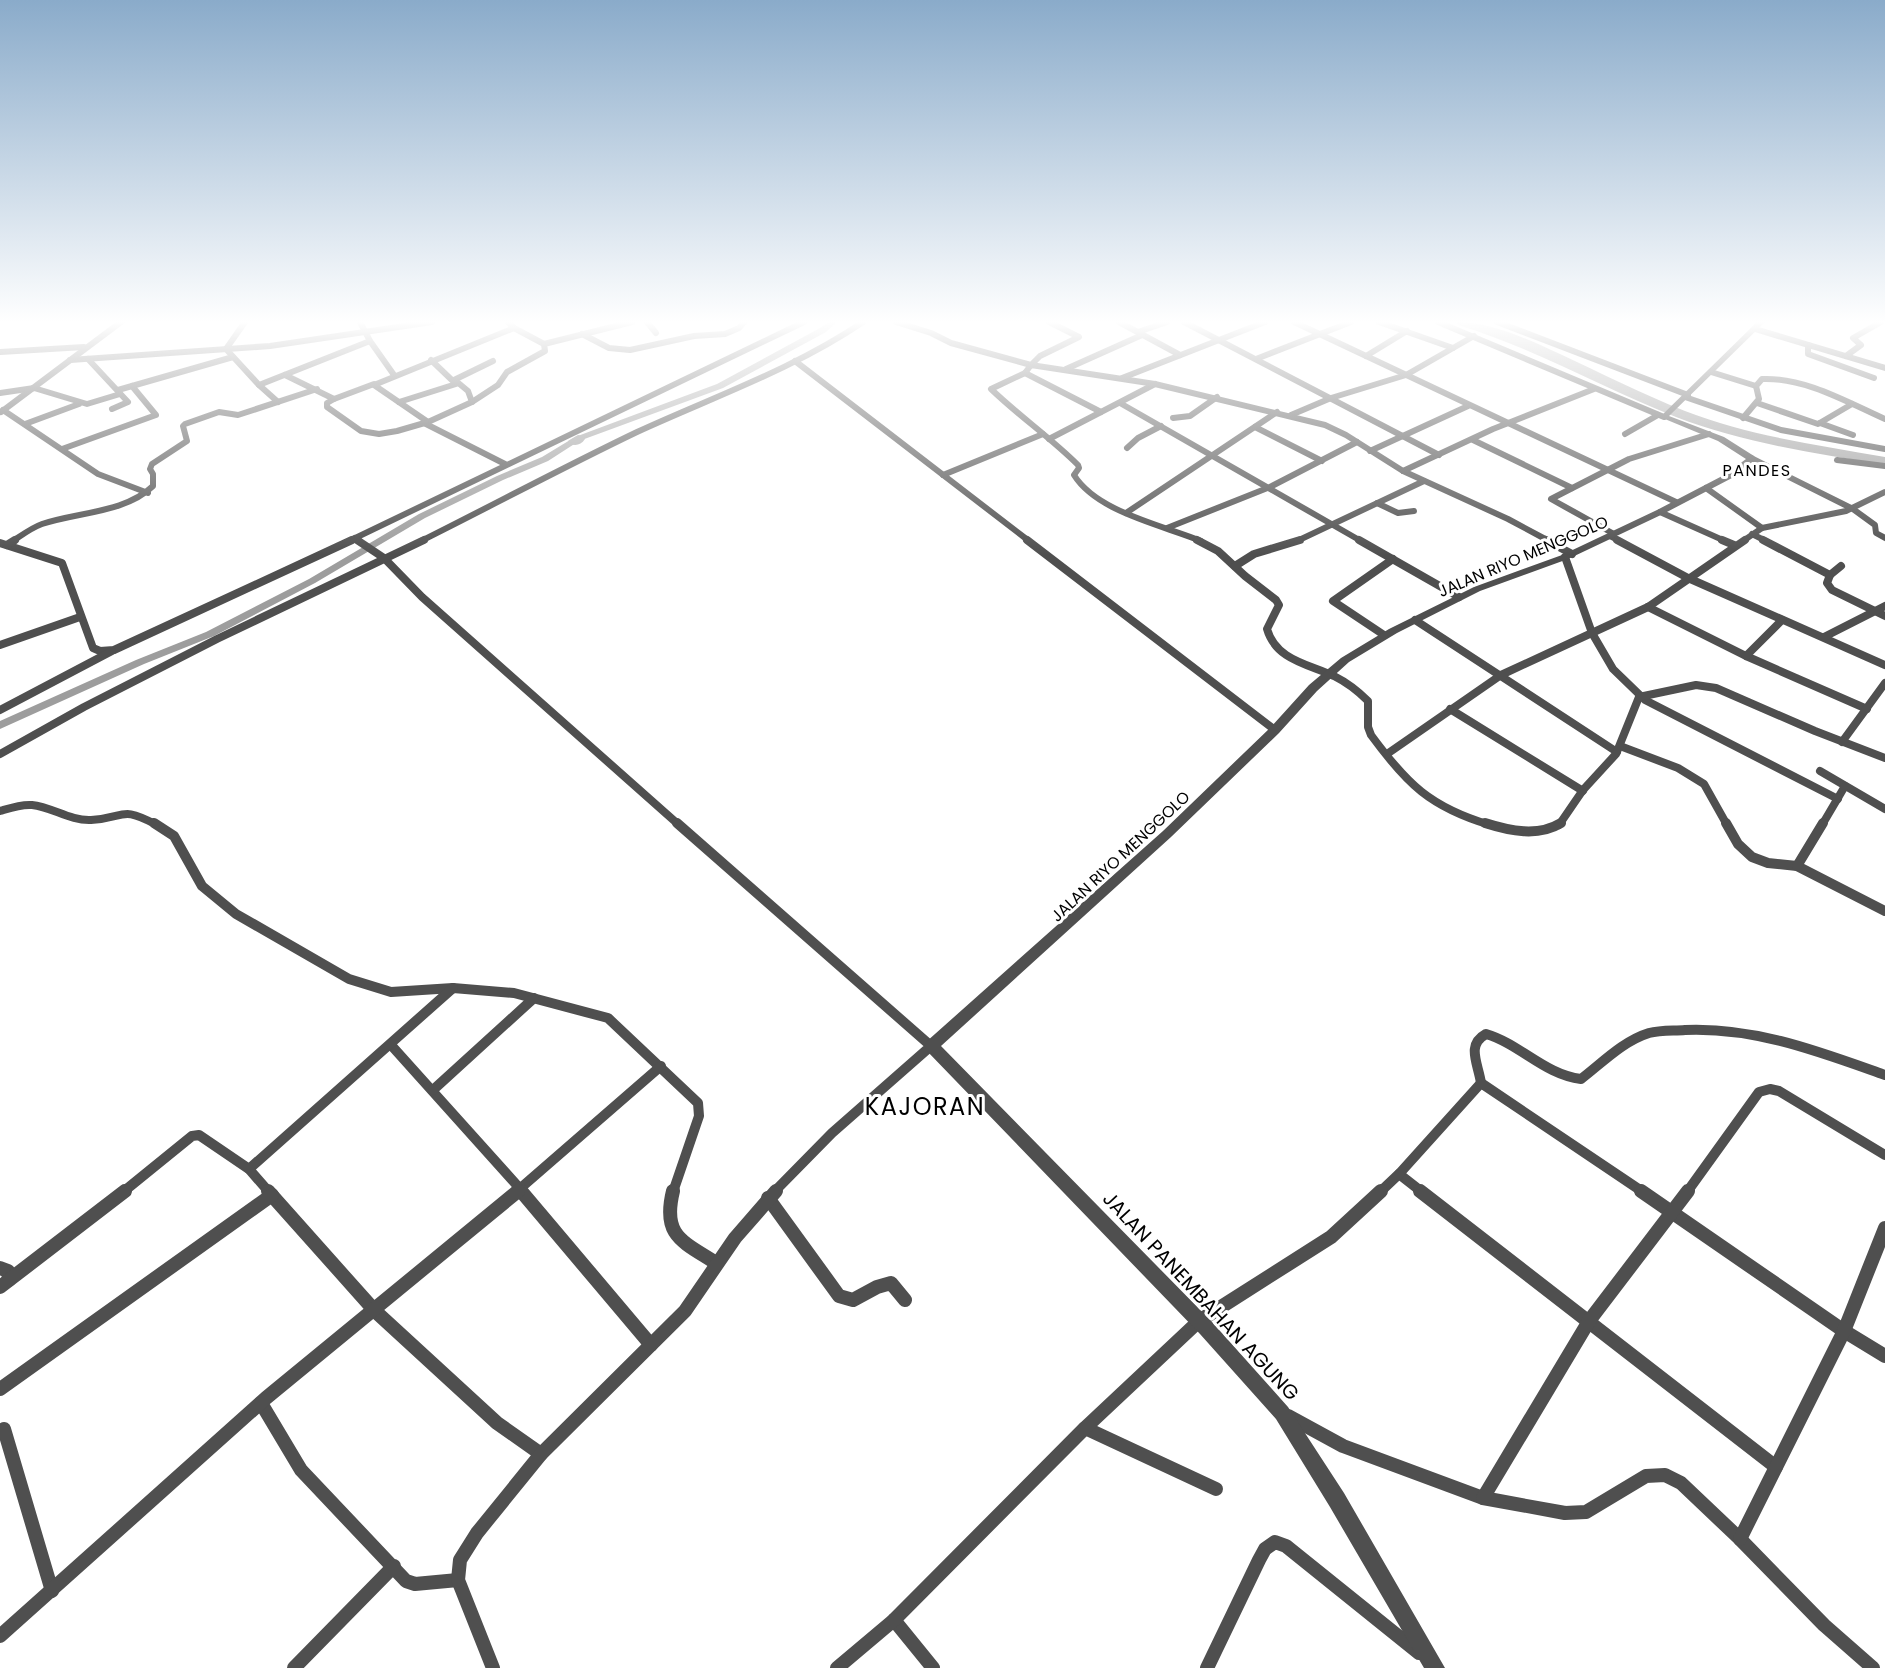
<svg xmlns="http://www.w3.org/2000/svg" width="1885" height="1668" viewBox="0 0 1885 1668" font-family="Poppins,sans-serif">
<rect width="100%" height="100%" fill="#fff"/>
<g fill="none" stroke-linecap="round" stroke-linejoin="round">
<path fill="#9d9d9d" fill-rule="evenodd" d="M 829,322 L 837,322 L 826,332 L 723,388 L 579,441 L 548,461 L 503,480 L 425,518 L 315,583 L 214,636 L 144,664 L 0,729 L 0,721 L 136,660 L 206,632 L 309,579 L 419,514 L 497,476 L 542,457 L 575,437 L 717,384 L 820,328 Z"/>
<g fill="#9d9d9d" fill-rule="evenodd">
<path d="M 1456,322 C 1492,322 1527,339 1560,354 C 1601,373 1642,394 1685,411 C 1749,436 1818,445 1885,457 L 1885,465 C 1815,453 1743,443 1676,417 C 1602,388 1534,348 1458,325 Z"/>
<path d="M 578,435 L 583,436 L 585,439 C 581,445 576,446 570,444 L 568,441 Z"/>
</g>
<g stroke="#4f4f4f" stroke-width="6">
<path d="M 245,322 L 226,349 L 259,385 L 370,341"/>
<path d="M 360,322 L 370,341 L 394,375"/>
<path d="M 508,322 L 514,328 L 544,344"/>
<path d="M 647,322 L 656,333"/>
<path d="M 896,322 L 931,333 L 951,343 L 1031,365 L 1040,356 L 1079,337 L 1049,322"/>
<path d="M 1119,322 L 1180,355"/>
<path d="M 1184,322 L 1439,455"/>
<path d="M 1294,322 L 1676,502"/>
<path d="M 1379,322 L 1453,348"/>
<path d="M 1438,322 L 1664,417"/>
<path d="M 1497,322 L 1688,395"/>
<path d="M 1755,329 L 1885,368"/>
<path d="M 1138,332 L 1167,322"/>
<path d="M 582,334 L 609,348 L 630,350 L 694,336 L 725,334 L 739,328 L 744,322"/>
<path d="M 1808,345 L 1808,354 L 1874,378"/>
<path d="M 0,352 L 84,347"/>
<path d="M 1366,356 L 1407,331"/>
<path d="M 1846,356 L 1861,345 L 1853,338 L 1881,322"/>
<path d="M 88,359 L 128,402 L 112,409"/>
<path d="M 1256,359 L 1351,322"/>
<path d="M 70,360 L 270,346 L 432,322"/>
<path d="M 795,361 L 1029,541"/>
<path d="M 1066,369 L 1142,335"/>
<path d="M 1711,372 L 1756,386"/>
<path d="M 1025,373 L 1101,412"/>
<path d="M 285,375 L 334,399 L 327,403 L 327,407 L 361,431 L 379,434 L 397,431 L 428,422 L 472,402 L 498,385 L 507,372 L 545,351 L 544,344 L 632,322"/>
<path d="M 1122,378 L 1265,322"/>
<path d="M 454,380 L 493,361"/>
<path d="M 456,381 L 468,391 L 472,402"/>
<path d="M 259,385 L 278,402"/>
<path d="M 118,390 L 233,357"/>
<path d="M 0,393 L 34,388 L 87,404 L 120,394"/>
<path d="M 1685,397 L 1781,430 L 1885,449"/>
<path d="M 334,399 L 374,384"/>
<path d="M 399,402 L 456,384 L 431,360"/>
<path d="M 1120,403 L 1361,541"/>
<path d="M 1757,403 L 1818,424 L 1852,404"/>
<path d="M 3,410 L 98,474 L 148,493"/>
<path d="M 1,412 L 121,322"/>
<path d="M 1291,415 L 1331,398 L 1406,375 L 1474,336"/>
<path d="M 1173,418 L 1190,416 L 1217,397"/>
<path d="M 1743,418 L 1759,399 L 1756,386 L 1762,379 C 1804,377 1847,402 1885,419"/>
<path d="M 428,422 L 374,385 L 514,328"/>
<path d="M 424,423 L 505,464"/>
<path d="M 1820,423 L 1853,435"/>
<path d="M 25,424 L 79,404"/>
<path d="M 1255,427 L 1322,461"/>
<path d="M 1625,434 L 1658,415"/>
<path d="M 1049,439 L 1155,384"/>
<path d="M 1473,440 L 1572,488"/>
<path d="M 1127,448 L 1138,438 L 1161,426"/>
<path d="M 62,449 L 156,415 L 132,386"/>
<path d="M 1370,451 L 1468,406"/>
<path d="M 1751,458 L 1853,509 L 1875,525 L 1876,533 L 1885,538"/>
<path d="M 1837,460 L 1885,466"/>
<path d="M 1403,471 L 1493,429 L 1594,389"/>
<path d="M 943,475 L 1043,434"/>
<path d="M 1706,488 L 1762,528"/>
<path d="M 1377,503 L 1398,513 L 1414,511"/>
<path d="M 1660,512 L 1725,541"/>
<path d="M 1126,513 L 1277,412"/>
<path d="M 1167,528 L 1270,487 L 1357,442"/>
<path d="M 1614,534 L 1551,499 L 1629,459 L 1709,434"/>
<path d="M 1752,534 L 1766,541"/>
<path d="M 1610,536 L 1620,541"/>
<path d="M 355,538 L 360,541"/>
<path d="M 13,541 C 22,535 31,528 42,524 C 77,512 125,513 153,486 L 153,474 L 150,469 L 152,464 L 187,441 L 183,426 L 185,424 L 219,412 L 238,415 L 317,389"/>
<path d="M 349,541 L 804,322"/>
<path d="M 421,541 C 493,505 564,467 637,432 C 713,397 794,369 863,322"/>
<path d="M 1201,541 C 1162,525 1097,512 1074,475 L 1079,468 L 1078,465 C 1051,438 1019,416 991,389 L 1025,373 L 1031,365 L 1155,384 L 1325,425 L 1346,435 L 1403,471 L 1508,519 L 1549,541"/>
<path d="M 1297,541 L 1424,481"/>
<path d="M 1743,541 L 1762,528 L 1846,511 L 1885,492"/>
</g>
<g stroke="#4f4f4f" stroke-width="8">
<path d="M 357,540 L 384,558 L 422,597 L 679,825"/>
<path d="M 1027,540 L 1275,730"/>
<path d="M 1197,540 L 1218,551 L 1245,576 L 1276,600 L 1279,605 L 1267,629 C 1276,660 1308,664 1334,676 C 1346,682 1358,691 1368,701 L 1368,727 L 1371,735 C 1407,784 1430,807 1490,825"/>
<path d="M 1359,540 L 1459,597"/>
<path d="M 1546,540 L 1572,554"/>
<path d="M 1617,540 L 1688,578 L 1885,665"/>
<path d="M 1722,540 L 1734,545"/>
<path d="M 1763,540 L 1830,575 L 1827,583 L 1832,590 L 1885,616"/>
<path d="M 0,543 L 62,563 L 93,648 L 100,651 L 114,650 L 352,540"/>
<path d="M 7,545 L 15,540"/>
<path d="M 1565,557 L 1592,633 L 1613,669 L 1645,700 L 1838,799"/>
<path d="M 1235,566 L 1254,554 L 1300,540"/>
<path d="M 1830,575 L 1841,566"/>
<path d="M 1648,607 L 1746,656 L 1867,709"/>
<path d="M 1415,620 L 1617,752"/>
<path d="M 1384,635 L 1333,601 L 1393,559"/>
<path d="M 1824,637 L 1885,606"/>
<path d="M 0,645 L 80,617"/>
<path d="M 1746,656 L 1782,620"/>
<path d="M 1450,709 L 1583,791"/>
<path d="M 0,710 L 112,651"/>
<path d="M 1842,742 L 1885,683"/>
<path d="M 1620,746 L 1678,768 L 1704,784 L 1727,825"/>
<path d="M 0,754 L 84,707 L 217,639 L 424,540"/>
<path d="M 1387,754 L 1501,675 L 1648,607 L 1745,540"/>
<path d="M 1820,771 L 1885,809"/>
<path d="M 0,811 C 10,808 21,804 32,805 C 52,807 70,821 91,820 C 127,818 119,805 157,825"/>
<path d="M 1559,825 L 1583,790 L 1616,754 L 1639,697 L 1696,685 L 1716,688 L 1815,731 L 1885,758"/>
<path d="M 1822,825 L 1845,786"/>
</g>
<g stroke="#4f4f4f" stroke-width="10">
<path d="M 154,823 L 174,836 L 202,886 L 236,914 L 349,979 L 391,992 L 453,988 L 514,993 L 608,1018 L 698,1103 L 699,1116 L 673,1192"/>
<path d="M 677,823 L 931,1046 L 832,1133 L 774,1192"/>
<path d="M 1485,823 C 1510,831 1538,837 1561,823"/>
<path d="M 1726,823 L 1738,844 L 1752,857 L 1768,863 L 1797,866 L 1885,911"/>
<path d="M 1797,866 L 1823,823"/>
<path d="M 391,1045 L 523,1192"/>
<path d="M 1481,1083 C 1478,1063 1466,1045 1486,1034 C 1520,1044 1545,1075 1581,1079 C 1602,1063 1623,1041 1649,1033 C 1661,1030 1674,1031 1685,1030 C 1756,1027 1820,1052 1885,1075"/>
<path d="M 433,1090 L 534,998"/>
<path d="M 249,1169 L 453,988"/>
<path d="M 1399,1174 L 1422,1192"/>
<path d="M 123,1192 L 192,1136 L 199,1135 L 249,1169 L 269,1192"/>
<path d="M 516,1192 L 661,1066"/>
<path d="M 1380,1192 L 1399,1174 L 1481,1083 L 1643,1192"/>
<path d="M 1687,1192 L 1759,1092 L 1770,1089 L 1779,1091 L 1885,1155"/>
</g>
<g stroke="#4f4f4f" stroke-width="14">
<path d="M 268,1191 L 375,1311 L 497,1423 L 541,1454"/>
<path d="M 521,1191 L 651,1345"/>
<path d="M 673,1191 C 662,1236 682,1241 716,1263"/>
<path d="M 1420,1191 L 1776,1467"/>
<path d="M 1641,1191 L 1844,1331 L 1885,1356"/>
<path d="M 768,1198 L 839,1296 L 853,1300 L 877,1287 L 891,1283 L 905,1300"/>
<path d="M 0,1268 L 8,1271 L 9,1280"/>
<path d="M 0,1287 L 125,1191"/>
<path d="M 0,1389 L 272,1195"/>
<path d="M 261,1403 L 301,1470 L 406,1581 L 415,1584 L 458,1580"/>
<path d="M 1288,1416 L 1343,1446 L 1483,1498 L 1565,1513 L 1586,1512 L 1646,1476 L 1665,1475 L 1681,1483 L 1740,1539 L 1824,1625 L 1873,1668"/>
<path d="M 1085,1428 L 1216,1489"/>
<path d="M 4,1429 L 52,1591"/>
<path d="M 1483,1498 L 1589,1321 L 1688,1191"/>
<path d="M 1740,1539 L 1844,1331 L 1885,1228"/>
<path d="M 894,1620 L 933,1668"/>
<path d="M 0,1636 L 266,1398 L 518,1191"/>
<path d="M 294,1668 L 394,1566"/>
<path d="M 493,1668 L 458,1580 L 460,1560 L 477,1533 L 541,1454 L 685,1311 L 735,1238 L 776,1191"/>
<path d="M 837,1668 L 894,1620 L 1085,1428 L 1199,1321 L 1331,1237 L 1381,1191"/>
<path d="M 1207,1668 L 1259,1560 L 1265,1549 L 1275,1542 L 1286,1546 L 1419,1653"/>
</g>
<path fill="#4f4f4f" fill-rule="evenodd" d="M 1757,322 L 1765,322 L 1669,416 L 1724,437 L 1754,456 L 1755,458 L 1749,466 L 1732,478 L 1663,514 L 1568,559 L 1480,591 L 1397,633 L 1349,662 L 1317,691 L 1279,733 L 1171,837 L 941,1046 L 1212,1322 L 1288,1407 L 1344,1493 L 1445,1668 L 1424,1668 L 1330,1507 L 1276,1419 L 1200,1334 L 926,1050 L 924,1046 L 926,1042 L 1163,831 L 1271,727 L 1309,685 L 1341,658 L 1389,629 L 1474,587 L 1562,555 L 1657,510 L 1726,474 L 1746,459 L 1718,441 L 1660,417 Z"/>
</g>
<linearGradient id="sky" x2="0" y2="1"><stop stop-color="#8aabca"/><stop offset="0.58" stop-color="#fff"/><stop offset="1" stop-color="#fff" stop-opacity="0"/></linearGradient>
<rect width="1885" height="555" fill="url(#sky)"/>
<g text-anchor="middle" stroke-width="6" stroke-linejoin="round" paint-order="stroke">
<g font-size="16" letter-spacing="1.5" fill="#000" stroke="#fff">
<text x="1757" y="476">PANDES</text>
</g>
<g font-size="16" fill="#000" stroke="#fff">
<text transform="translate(1523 556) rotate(-23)" y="6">JALAN RIYO MENGGOLO</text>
<text transform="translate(1120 856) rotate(-43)" y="6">JALAN RIYO MENGGOLO</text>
</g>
<g font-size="20" fill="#000" stroke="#fff">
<text transform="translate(1201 1296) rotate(47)" y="7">JALAN PANEMBAHAN AGUNG</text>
</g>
<g font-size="24" letter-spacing="1.5" fill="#000" stroke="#fff">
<text x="925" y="1115">KAJORAN</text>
</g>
</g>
</svg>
